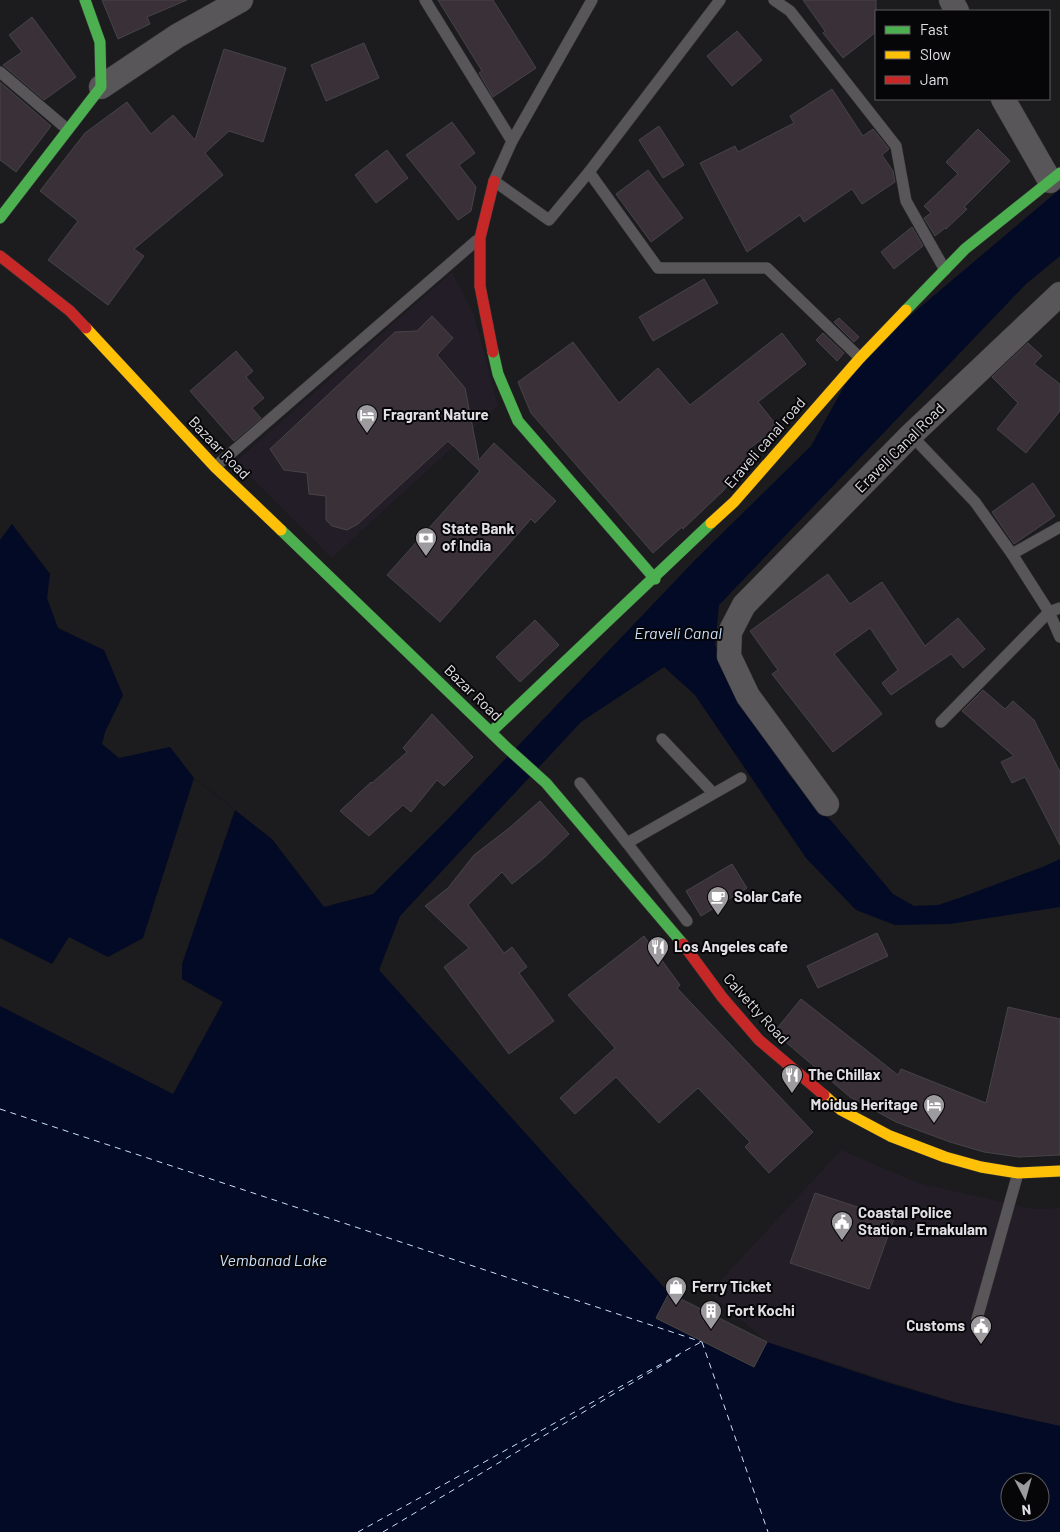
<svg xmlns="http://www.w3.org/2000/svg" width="1060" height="1532" viewBox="0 0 1060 1532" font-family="Barlow,sans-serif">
<rect width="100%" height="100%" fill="#1c1b1d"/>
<g fill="#221d26">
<path d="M 452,272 L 474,314 L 498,406 L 332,558 L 235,462 Z"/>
<path d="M 841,1150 L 919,1183 L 1033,1209 L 1060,1208 L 1060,1426 L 957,1403 L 767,1342 L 709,1293 Z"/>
</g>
<path fill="#030a25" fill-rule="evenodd" d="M 1060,189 L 1060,256 L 1026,284 L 719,605 L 715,645 L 751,718 L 790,776 L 833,823 L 893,894 L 914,906 L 938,905 L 962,897 L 1045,866 L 1060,859 L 1060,907 L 950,924 L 895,925 L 856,910 L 806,858 L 695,695 L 664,667 L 581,722 L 400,916 L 379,970 L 669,1293 L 656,1319 L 754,1367 L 767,1342 L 886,1382 L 957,1403 L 1060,1426 L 1060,1532 L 0,1532 L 0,540 L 12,524 L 50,574 L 47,598 L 58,628 L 104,650 L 123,695 L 105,732 L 102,744 L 119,758 L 170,747 L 194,778 L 272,839 L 324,907 L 373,894 L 449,818 L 696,559 L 811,446 L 860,358 ZM 1010,1482 L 1040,1482 L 1040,1512 L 1010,1512 Z"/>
<path fill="#1c1b1d" d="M 194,778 L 235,810 L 182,964 L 182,979 L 223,1002 L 173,1094 L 0,1006 L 0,938 L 52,964 L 69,937 L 108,957 L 143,938 Z"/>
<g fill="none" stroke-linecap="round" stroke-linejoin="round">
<g stroke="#cbe0fd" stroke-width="1" stroke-dasharray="6 5" stroke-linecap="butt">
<path d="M 0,1109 L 702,1342"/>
<path d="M 702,1342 L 768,1532"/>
<path d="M 358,1532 L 701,1342"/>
<path d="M 383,1532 L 679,1355"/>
</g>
</g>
<g fill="#3a3138" stroke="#464446">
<path d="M 102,0 L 187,0 L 147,17 L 150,24 L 118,39 Z"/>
<path d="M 438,0 L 493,0 L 536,68 L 493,97 L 479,73 L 482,71 Z"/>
<path d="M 803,0 L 876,0 L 876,32 L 843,58 L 823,33 L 825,31 Z"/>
<path d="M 32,17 L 76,77 L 44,100 L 3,65 L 22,52 L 9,35 Z"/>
<path d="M 737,31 L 762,60 L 732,86 L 707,56 Z"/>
<path d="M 364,43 L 379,78 L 326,101 L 311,65 Z"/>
<path d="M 224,49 L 286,68 L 263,142 L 229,131 L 205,153 L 223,175 L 134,249 L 144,256 L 108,305 L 48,260 L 78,221 L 40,191 L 85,133 L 127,102 L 151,134 L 173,115 L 195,140 Z"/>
<path d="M 0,82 L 51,126 L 16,172 L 0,160 Z"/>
<path d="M 832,89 L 863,136 L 873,129 L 889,149 L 882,155 L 893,171 L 895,182 L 862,204 L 852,189 L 804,222 L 800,215 L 747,252 L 700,163 L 735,146 L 738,152 L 794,123 L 790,116 Z"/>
<path d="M 452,122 L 475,153 L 459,165 L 476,187 L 471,211 L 458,220 L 406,155 Z"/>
<path d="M 659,126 L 684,165 L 663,178 L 639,140 Z"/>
<path d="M 978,129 L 1010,161 L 964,207 L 967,209 L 946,229 L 945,228 L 935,236 L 924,218 L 931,213 L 924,206 L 958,174 L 946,162 Z"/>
<path d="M 387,150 L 408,178 L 376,203 L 355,175 Z"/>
<path d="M 648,170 L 683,218 L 651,242 L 616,194 Z"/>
<path d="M 912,227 L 923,246 L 894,269 L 881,252 Z"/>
<path d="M 704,279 L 718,303 L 653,341 L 639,317 Z"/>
<path d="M 432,316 L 453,338 L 437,355 L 465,388 L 479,460 L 494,443 L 556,501 L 535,523 L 531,519 L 440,622 L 387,575 L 480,471 L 448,441 L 358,524 L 347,530 L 332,526 L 326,520 L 326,496 L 309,494 L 307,473 L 284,470 L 270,449 L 395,332 L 417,331 Z"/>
<path d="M 839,318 L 859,337 L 854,342 L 834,322 Z"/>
<path d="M 782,333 L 806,364 L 758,402 L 778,427 L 750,448 L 755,454 L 723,491 L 683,529 L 682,527 L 653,553 L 531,413 L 518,382 L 573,342 L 619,403 L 658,368 L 690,405 Z"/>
<path d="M 823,333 L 844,353 L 837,361 L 816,340 Z"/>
<path d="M 1028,343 L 1042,356 L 1034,364 L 1060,384 L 1060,411 L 1026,453 L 997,429 L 1018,403 L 992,377 Z"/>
<path d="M 236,351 L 253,371 L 246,377 L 264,398 L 252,408 L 261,418 L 234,441 L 190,391 Z"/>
<path d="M 1033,483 L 1055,516 L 1014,544 L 992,512 Z"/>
<path d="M 828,574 L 850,604 L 882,582 L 925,646 L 958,618 L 985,649 L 963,668 L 951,654 L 891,695 L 882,683 L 898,670 L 870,628 L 834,654 L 882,714 L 833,752 L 772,674 L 778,670 L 750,631 Z"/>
<path d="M 535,620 L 559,645 L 520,682 L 496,657 Z"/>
<path d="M 983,690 L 1005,709 L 1013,701 L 1034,720 L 1060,772 L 1060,845 L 1025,777 L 1012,783 L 1001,762 L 1014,756 L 962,711 Z"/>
<path d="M 432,714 L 473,757 L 444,786 L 437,780 L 411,812 L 403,805 L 369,836 L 340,811 L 371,782 L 372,783 L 407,752 L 403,748 Z"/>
<path d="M 540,801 L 569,834 L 544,858 L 512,884 L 502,872 L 468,905 L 504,953 L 512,947 L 527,967 L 519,973 L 554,1021 L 509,1054 L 444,967 L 469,948 L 425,906 L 448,888 L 474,855 L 508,829 Z"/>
<path d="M 732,864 L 747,888 L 701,916 L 686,891 Z"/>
<path d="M 877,933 L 888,956 L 818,988 L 807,966 Z"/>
<path d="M 644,936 L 680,985 L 677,988 L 813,1132 L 769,1173 L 745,1147 L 750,1142 L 698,1088 L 659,1123 L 616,1077 L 575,1114 L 560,1098 L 615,1048 L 568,995 Z"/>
<path d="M 801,999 L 898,1075 L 901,1069 L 986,1103 L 1008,1007 L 1060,1019 L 1060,1155 L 1019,1157 L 984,1152 L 950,1142 L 896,1122 L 850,1097 L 774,1032 Z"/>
<path d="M 815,1193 L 894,1219 L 869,1289 L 790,1263 Z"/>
<path d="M 669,1293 L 767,1342 L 754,1367 L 656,1318 Z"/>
</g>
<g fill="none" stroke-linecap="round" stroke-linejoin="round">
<g stroke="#363537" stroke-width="12">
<g id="lane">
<path d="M 425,0 L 512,141 L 494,181 L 549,220 L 589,172 L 720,0"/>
<path d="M 774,0 L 790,11 L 896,146 L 906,201 L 945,270"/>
<path d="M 0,72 L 67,129"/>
<path d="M 512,141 L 592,0"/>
<path d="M 589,172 L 658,268 L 767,268 L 860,358"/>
<path d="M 911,435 L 975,502 L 1012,554 L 1049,612 L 1060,637"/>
<path d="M 215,467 L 476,241"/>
<path d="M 1012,554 L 1060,527"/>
<path d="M 941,722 L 1049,612 L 1060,608"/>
<path d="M 662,739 L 713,793"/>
<path d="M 580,783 L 627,843"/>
<path d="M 687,921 L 627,843 L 741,778"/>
<path d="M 977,1319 L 1018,1173"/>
</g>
</g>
<g stroke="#363537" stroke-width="25">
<g id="street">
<path d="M 951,0 L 957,11"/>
<path d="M 101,87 L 177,36 L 241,0"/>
<path d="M 1003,99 L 1050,181"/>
<path d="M 827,804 L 748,696 L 729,656 L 730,632 L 744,605 L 911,435 L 1060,294"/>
</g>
</g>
<g stroke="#363537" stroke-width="12">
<g id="fast">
<path d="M 0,218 L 101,87 L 100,42 L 85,0"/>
<path d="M 906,310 L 965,249 L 1060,173"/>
<path d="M 493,352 L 498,374 L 518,421 L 655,579"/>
<path d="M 281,530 L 506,747 L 546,783 L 683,944"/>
<path d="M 491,732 L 711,523"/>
</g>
</g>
<g stroke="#363537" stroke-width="12">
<g id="slow">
<path d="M 86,328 L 215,467 L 281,530"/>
<path d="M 711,523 L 734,502 L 860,358 L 906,310"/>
<path d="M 824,1095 L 841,1110 L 890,1136 L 945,1157 L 981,1167 L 1018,1173 L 1060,1171"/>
</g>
</g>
<g stroke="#363537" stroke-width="12">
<g id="jam">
<path d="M 0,256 L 70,311 L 86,328"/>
<path d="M 493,352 L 480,286 L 480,238 L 494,181"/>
<path d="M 683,944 L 722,997 L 759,1040 L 824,1095"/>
</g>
</g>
<use href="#lane" stroke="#585658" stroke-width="11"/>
<use href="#street" stroke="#585658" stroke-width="24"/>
<use href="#fast" stroke="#4caf50" stroke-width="11"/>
<use href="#slow" stroke="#ffc107" stroke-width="11"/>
<use href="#jam" stroke="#c62828" stroke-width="11"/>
</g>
<defs>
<g id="hotel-pin" transform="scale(1.125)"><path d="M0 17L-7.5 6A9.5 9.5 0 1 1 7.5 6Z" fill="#9d9b9e" stroke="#060507"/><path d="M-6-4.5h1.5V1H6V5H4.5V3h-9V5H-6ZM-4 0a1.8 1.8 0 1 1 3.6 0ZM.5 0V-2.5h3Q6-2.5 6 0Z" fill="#fff"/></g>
<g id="bank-pin" transform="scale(1.125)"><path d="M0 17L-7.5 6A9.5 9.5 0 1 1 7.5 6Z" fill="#9d9b9e" stroke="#060507"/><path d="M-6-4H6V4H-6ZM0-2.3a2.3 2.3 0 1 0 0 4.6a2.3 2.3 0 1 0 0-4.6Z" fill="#fff"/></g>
<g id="cafe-pin" transform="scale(1.125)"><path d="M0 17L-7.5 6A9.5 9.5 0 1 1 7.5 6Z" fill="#9d9b9e" stroke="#060507"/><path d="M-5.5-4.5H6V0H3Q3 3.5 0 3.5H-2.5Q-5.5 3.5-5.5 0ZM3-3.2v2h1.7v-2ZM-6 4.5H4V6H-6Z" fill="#fff"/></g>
<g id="restaurant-pin" transform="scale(1.125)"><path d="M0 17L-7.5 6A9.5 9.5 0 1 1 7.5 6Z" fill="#9d9b9e" stroke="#060507"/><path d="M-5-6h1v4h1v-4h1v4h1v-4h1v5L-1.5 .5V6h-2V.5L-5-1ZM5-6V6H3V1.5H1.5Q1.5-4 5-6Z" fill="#fff"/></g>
<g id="civic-pin" transform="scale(1.125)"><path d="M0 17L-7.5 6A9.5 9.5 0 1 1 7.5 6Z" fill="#9d9b9e" stroke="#060507"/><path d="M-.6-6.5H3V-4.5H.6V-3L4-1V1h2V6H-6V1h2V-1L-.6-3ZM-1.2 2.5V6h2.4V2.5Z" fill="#fff"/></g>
<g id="shop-pin" transform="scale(1.125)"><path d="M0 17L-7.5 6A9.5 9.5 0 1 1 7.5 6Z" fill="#9d9b9e" stroke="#060507"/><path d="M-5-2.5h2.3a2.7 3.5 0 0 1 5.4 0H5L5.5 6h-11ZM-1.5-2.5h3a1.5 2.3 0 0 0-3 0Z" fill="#fff"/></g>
<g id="building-pin" transform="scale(1.125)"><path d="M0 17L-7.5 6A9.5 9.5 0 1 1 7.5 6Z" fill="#9d9b9e" stroke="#060507"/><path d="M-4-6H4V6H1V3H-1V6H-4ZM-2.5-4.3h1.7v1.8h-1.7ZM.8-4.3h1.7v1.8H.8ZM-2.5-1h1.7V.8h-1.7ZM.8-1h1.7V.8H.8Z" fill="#fff"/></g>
</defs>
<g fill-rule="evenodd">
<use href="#hotel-pin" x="367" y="415"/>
<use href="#bank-pin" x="426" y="538"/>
<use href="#cafe-pin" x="718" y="897"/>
<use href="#restaurant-pin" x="658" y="947"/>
<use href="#restaurant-pin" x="792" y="1075"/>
<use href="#hotel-pin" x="934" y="1105"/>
<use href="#civic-pin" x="842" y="1222"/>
<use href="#shop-pin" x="676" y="1287"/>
<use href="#building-pin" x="711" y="1311"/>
<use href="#civic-pin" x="981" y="1326"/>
</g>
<g text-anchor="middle" stroke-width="4" stroke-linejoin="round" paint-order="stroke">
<g font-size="15" font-weight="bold" fill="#e2e0e4" stroke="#060507" text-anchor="start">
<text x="383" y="420">Fragrant Nature</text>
<text x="442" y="534">State Bank<tspan x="442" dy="17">of India</tspan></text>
<text x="734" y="902">Solar Cafe</text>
<text x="674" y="952">Los Angeles cafe</text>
<text x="808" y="1080">The Chillax</text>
<text x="918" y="1110" text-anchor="end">Moidus Heritage</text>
<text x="858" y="1218">Coastal Police<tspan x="858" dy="17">Station , Ernakulam</tspan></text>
<text x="692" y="1292">Ferry Ticket</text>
<text x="727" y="1316">Fort Kochi</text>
<text x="965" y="1331" text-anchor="end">Customs</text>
</g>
<g font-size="15" fill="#e2e0e4" stroke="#060507">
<text transform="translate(765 443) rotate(-49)" y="5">Eraveli canal road</text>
<text transform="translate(219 448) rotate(46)" y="5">Bazaar Road</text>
<text transform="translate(900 448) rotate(-45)" y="5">Eraveli Canal Road</text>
<text transform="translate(473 693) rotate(44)" y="5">Bazar Road</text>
<text transform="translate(756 1009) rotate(48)" y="5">Calvetty Road</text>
</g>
<g font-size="16" font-style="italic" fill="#cbe0fd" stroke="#060507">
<text x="678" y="639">Eraveli Canal</text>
<text x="273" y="1266">Vembanad Lake</text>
</g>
</g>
<rect x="875" y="10" width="175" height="90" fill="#060507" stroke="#5e5d5f"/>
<rect x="885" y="26" width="25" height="8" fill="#4caf50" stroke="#5e5d5f"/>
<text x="920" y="35" font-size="15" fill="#e2e0e4">Fast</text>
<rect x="885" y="51" width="25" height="8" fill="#ffc107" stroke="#5e5d5f"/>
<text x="920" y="60" font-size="15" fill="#e2e0e4">Slow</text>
<rect x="885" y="76" width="25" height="8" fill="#c62828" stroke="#5e5d5f"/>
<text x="920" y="85" font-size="15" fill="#e2e0e4">Jam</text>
<g transform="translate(1025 1497) rotate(174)"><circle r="24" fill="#060507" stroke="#5e5d5f"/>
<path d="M0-4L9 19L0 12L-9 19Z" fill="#9d9b9e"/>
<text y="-8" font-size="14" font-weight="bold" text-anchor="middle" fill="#e2e0e4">N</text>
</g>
</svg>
